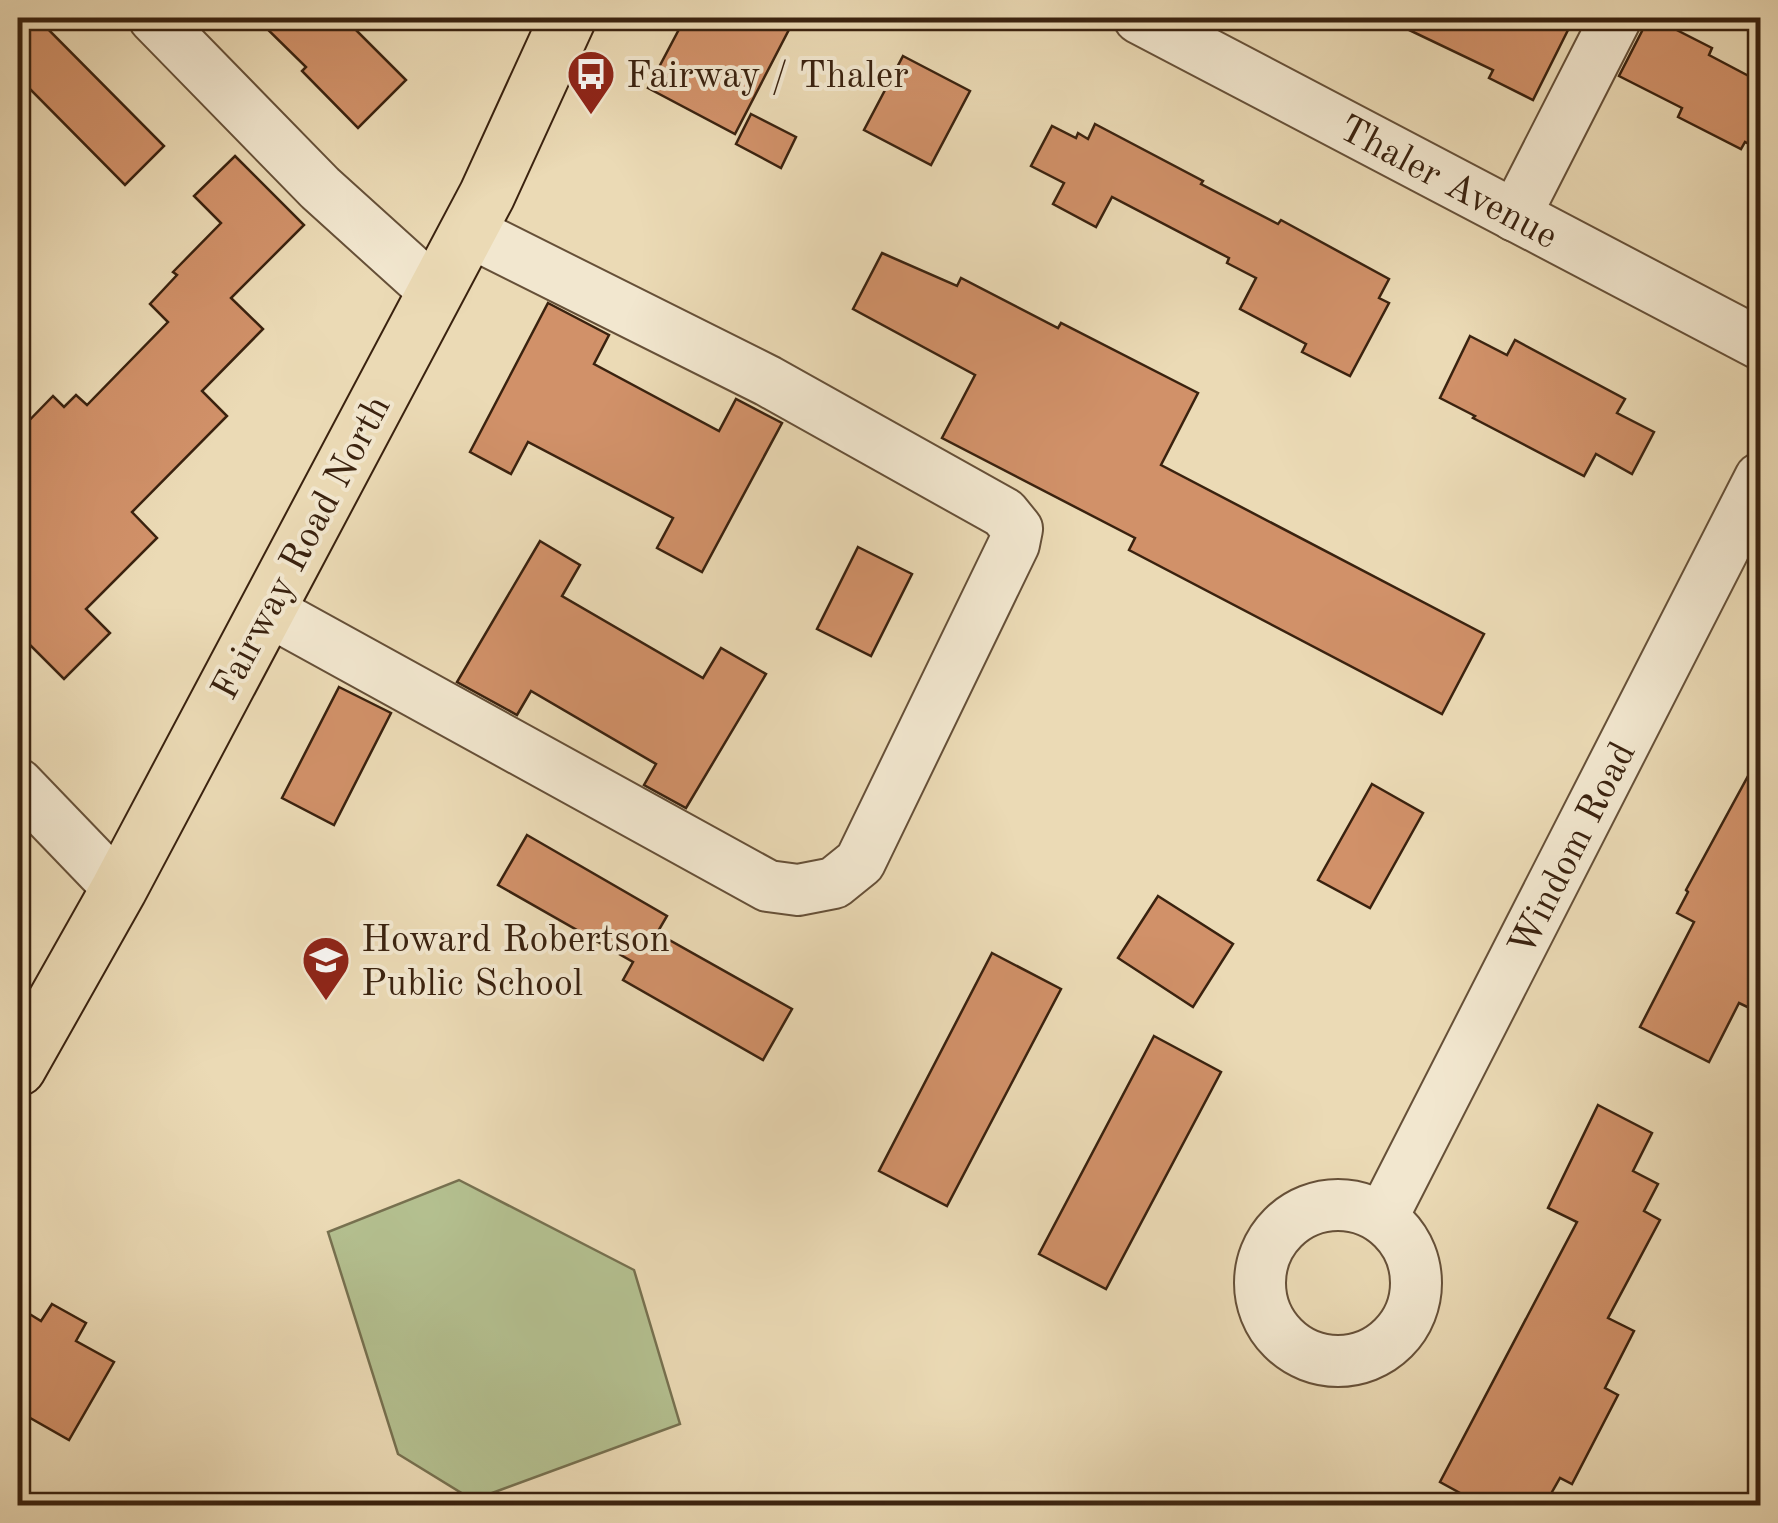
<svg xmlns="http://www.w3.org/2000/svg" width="1778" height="1523" viewBox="0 0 1778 1523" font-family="'Old Standard TT',serif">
<rect width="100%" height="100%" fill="#ebdab5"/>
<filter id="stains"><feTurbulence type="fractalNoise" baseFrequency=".002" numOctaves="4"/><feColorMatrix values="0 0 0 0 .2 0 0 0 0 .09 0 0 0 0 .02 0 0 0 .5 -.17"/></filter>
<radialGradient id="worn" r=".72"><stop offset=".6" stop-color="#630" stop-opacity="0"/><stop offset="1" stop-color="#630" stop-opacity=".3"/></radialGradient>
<path fill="#b4c090" stroke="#777150" stroke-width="2.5" d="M 459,1180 L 634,1270 L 680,1424 L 473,1500 L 398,1454 L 328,1232 Z"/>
<g fill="#d19169" stroke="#3a220f" stroke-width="2.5">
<path d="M 18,18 L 37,18 L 164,146 L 125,185 L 18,77 Z"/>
<path d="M 256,18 L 344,18 L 406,80 L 358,128 L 302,71 L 306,67 Z"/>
<path d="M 685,18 L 795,18 L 735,134 L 648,88 Z"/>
<path d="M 1384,18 L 1574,18 L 1533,100 L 1489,78 L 1493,70 Z"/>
<path d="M 1645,18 L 1653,18 L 1712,48 L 1709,55 L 1760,82 L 1760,150 L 1745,142 L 1741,149 L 1678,117 L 1682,108 L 1619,76 L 1642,31 Z"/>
<path d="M 903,56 L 970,91 L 931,165 L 864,130 Z"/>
<path d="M 751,114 L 796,137 L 781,168 L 736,144 Z"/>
<path d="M 1095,124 L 1203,181 L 1201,184 L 1278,224 L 1281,220 L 1389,279 L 1379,298 L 1389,303 L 1350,376 L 1302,352 L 1306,344 L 1240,309 L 1256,278 L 1227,263 L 1229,258 L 1112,197 L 1096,227 L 1053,204 L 1064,183 L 1031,166 L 1052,126 L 1076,138 L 1078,133 L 1088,139 Z"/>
<path d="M 235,156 L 304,225 L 231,298 L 263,329 L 202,391 L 227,416 L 132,512 L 157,538 L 86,609 L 110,633 L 64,679 L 18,633 L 18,432 L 53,396 L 64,407 L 76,395 L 87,405 L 168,322 L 150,304 L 177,275 L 173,272 L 221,223 L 194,196 Z"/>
<path d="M 882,253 L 957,286 L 961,278 L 1058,328 L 1061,323 L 1198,393 L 1161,465 L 1484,634 L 1442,714 L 1129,550 L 1135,538 L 942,438 L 975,375 L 853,309 Z"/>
<path d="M 548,303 L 609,335 L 594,364 L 719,431 L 736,399 L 782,423 L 702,572 L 657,548 L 673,518 L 528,442 L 511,474 L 470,452 Z"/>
<path d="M 1470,336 L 1507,355 L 1515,340 L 1625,399 L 1617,413 L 1654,432 L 1632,474 L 1596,454 L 1584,476 L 1473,418 L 1475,416 L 1440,398 Z"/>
<path d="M 540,541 L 580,565 L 562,596 L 703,678 L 721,648 L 766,674 L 686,808 L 644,785 L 656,764 L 531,691 L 517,715 L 457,682 Z"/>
<path d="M 858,547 L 912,574 L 871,656 L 817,629 Z"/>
<path d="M 339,687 L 391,713 L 334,825 L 282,798 Z"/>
<path d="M 1760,754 L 1760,1013 L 1739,1003 L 1709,1062 L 1640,1027 L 1694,922 L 1677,913 L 1688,892 L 1686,890 Z"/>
<path d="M 1372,784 L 1423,813 L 1370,908 L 1318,880 Z"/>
<path d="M 527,835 L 667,916 L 657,933 L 792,1009 L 763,1060 L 623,980 L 633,962 L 498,885 Z"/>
<path d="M 1158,896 L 1233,944 L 1193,1007 L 1118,958 Z"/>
<path d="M 992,953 L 1061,989 L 947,1206 L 879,1171 Z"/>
<path d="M 1154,1036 L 1221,1072 L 1106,1289 L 1039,1254 Z"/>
<path d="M 1598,1105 L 1652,1133 L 1633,1171 L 1658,1184 L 1644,1211 L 1660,1220 L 1608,1318 L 1634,1331 L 1605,1388 L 1618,1395 L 1572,1484 L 1560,1478 L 1544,1506 L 1484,1506 L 1440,1482 L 1577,1222 L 1548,1208 Z"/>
<path d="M 52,1304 L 86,1323 L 76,1341 L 114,1362 L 69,1440 L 18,1411 L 18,1307 L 41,1321 Z"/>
</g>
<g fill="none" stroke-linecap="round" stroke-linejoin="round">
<g stroke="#665038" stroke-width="54">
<g id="minor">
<path d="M 154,18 L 320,188 L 435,292"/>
<path d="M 1139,18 L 1760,344"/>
<path d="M 1515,216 L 1616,18"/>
<path d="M 267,610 L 768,886 L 798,890 L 834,883 L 860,862 L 1014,544 L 1017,529 L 1004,513 L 768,381 L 468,231"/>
<path d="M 18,784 L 119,889"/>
<circle cx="1338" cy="1283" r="78"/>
<path d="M 1382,1218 L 1760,478"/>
</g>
</g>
<g stroke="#3a220f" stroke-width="59">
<path id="major" d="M 18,1068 L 119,889 L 487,195 L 568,18"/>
</g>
<use href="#minor" stroke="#f2e7cf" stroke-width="50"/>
<use href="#major" stroke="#ebdab5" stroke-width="55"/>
</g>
<defs>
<g id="bus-pin" transform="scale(2.5)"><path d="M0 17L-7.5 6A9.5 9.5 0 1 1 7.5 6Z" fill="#8f2418" stroke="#f2e7cf"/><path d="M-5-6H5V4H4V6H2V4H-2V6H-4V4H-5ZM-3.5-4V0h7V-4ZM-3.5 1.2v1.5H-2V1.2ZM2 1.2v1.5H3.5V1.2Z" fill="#fff"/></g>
<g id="school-pin" transform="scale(2.5)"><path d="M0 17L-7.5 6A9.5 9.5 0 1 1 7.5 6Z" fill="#8f2418" stroke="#f2e7cf"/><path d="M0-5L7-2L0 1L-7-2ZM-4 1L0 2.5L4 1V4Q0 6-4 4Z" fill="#fff"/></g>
</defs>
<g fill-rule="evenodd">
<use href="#bus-pin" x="591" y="74"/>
<use href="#school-pin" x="326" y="960"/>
</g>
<g text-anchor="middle" stroke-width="8" stroke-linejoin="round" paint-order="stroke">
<g font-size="38" fill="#3a220f" stroke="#f2e7cf" text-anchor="start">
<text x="626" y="87">Fairway / Thaler</text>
<text x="361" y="951">Howard Robertson<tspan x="361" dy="44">Public School</tspan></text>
</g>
<g font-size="38" fill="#3a220f" stroke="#f2e7cf">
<text transform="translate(1449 181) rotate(28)" y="13">Thaler Avenue</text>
<text transform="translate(300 547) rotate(-62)" y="13">Fairway Road North</text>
<text transform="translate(1571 848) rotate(-63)" y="13">Windom Road</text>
</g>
</g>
<rect width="1778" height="1523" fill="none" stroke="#ebdab5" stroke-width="60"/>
<rect x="20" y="20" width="1738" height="1483" fill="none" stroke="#3a220f" stroke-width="5"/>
<rect x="30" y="30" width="1718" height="1463" fill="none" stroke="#3a220f" stroke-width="2.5"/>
<rect width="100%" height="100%" filter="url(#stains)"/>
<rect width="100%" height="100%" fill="url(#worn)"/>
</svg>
